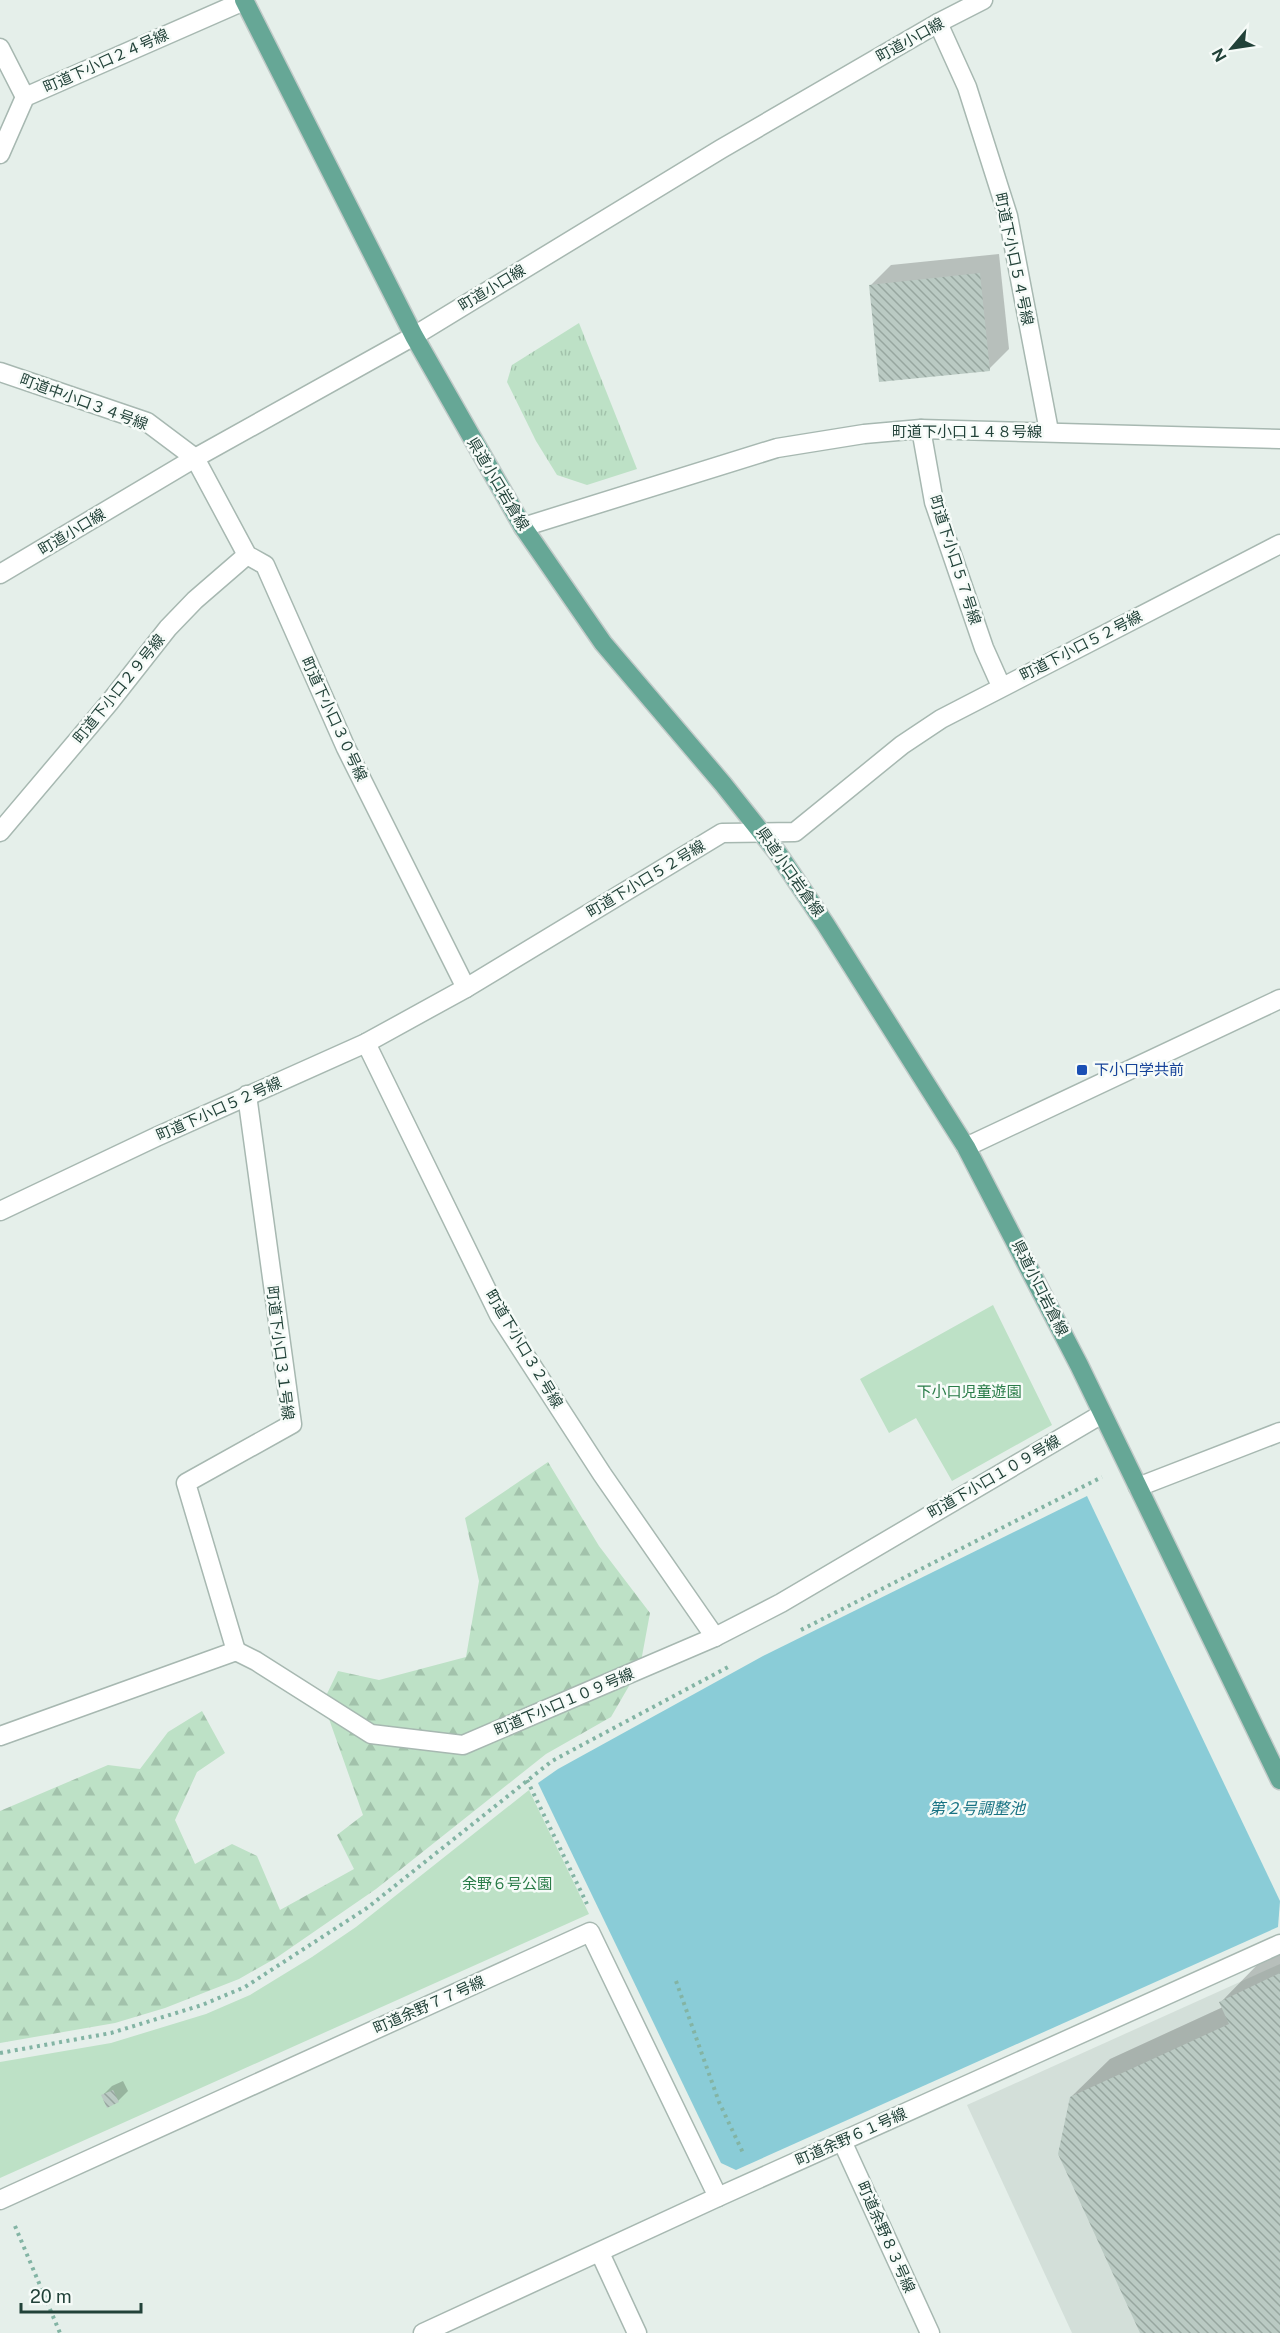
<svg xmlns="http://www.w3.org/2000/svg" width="1280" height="2333" viewBox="0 0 1280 2333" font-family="'Public Sans','Noto Sans JP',sans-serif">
<defs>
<pattern id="grass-tufts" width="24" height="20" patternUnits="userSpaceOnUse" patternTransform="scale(1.5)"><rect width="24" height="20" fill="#bde1c6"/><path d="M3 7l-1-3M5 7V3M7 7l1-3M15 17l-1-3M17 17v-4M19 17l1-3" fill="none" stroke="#a2c2ab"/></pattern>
<pattern id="forest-firs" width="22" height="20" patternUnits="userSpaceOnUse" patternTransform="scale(1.5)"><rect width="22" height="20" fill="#bde1c6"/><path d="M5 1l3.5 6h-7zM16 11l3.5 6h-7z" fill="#a2c2ab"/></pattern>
<pattern id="building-back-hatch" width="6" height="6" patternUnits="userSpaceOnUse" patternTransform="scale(1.5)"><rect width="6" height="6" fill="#bacac3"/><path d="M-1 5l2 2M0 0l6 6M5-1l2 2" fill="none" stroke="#97a69f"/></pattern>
</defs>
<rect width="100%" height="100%" fill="#e5efea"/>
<path fill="#d3dfd9" d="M 1280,1964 L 1280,2333 L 1072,2333 L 967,2105 Z"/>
<path fill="url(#grass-tufts)" d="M 579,323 L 637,469 L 587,485 L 557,475 L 536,441 L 507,382 L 512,365 Z"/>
<path fill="url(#forest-firs)" d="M 548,1462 L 599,1546 L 650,1613 L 640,1667 L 611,1717 L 546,1754 L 376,1889 L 276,1958 L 239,1979 L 165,2008 L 115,2023 L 0,2043 L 0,1811 L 108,1765 L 140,1769 L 168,1732 L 202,1711 L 225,1753 L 197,1772 L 175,1820 L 195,1864 L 232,1844 L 257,1856 L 280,1910 L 354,1869 L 337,1835 L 363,1815 L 323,1702 L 338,1671 L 379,1680 L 466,1657 L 479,1581 L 465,1518 Z"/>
<g fill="#bde1c6">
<path d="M 993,1305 L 1052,1425 L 952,1481 L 916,1418 L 889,1433 L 860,1379 Z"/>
<path d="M 529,1790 L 589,1914 L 0,2178 L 0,2062 L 111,2043 L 206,2014 L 250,1995 L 312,1957 L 356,1927 Z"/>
</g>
<path fill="#8accd7" d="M 1087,1496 L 1280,1901 L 1278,1927 L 736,2170 L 721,2163 L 538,1783 L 558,1769 L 763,1656 Z"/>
<g fill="#0003">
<path d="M 999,254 L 1009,349 L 989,369 L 871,285 L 891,265 Z"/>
<path d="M 1280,1954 L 1280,2333 L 1141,2333 L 1071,2097 L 1110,2059 L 1223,2007 L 1221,2002 L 1258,1964 Z"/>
<path d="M 123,2081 L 128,2091 L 118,2101 L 103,2095 L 112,2086 Z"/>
</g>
<g fill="url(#building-back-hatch)">
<path d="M 980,273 L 990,371 L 879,382 L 869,285 Z"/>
<path d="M 1280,1973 L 1280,2333 L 1140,2333 L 1058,2154 L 1070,2097 L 1229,2024 L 1219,2002 Z"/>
<path d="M 113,2090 L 119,2102 L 107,2108 L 101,2095 Z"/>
</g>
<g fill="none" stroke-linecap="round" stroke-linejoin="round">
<g stroke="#a7b8b1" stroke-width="21">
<g id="minor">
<path d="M 938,23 L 967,87 L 1008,216 L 1049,431"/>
<path d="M 0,48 L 25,97"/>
<path d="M 0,154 L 25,97 L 244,1"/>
<path d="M 0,372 L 147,422 L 195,458 L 247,555 L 265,565 L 346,748 L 466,988"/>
<path d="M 921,429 L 934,502 L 984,648 L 1001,686"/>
<path d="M 523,527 L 777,448 L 864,434 L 921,429 L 1280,439"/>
<path d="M 0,574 L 195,458 L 414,336 L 721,149 L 938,23 L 983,0"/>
<path d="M 0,832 L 109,703 L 168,628 L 195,600 L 247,555"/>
<path d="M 366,1043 L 499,1315 L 602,1474 L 715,1637"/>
<path d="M 966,1147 L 1280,999"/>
<path d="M 0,1211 L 156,1137 L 366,1043 L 466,988 L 722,833 L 795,832 L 902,745 L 941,719 L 1280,544"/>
<path d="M 1138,1487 L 1280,1432"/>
<path d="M 236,1651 L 186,1483 L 292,1424 L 247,1095"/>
<path d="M 0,1736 L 236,1651 L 256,1661 L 371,1734 L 463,1745 L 715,1637 L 781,1603 L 1102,1414"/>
<path d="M 842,2141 L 930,2333"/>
<path d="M 0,2200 L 590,1932 L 718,2197"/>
<path d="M 600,2253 L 637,2333"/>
<path d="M 423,2333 L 718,2197 L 1280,1944"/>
</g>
</g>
<g stroke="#c1cac8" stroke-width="21">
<path id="major" d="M 244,0 L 414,336 L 523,527 L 603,643 L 723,784 L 777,852 L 826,925 L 966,1147 L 1079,1365 L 1280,1780"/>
</g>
<g stroke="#83b4a4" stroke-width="4" stroke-dasharray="3 4.5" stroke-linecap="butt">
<path d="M 801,1630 L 1102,1477"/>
<path d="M 527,1780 L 587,1904"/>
<path d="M 676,1981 L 719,2102 L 744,2155"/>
<path d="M 0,2053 L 111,2033 L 202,2005 L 245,1987 L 367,1908 L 552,1761 L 730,1666"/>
<path d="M 15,2226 L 60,2333"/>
</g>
<use href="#minor" stroke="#fff" stroke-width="18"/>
<use href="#major" stroke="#66a796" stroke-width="18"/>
</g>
<rect fill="#1a4fb4" stroke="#f6fbf8" stroke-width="2" x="1076" y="1064" width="12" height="12" rx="3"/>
<g text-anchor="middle" stroke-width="5" stroke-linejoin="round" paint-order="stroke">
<g font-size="15" fill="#224239" stroke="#f6fbf8">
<text transform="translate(910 40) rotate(-29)" y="5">町道小口線</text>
<text transform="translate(106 61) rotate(-24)" y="5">町道下小口２４号線</text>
<text transform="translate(1014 259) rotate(78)" y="5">町道下小口５４号線</text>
<text transform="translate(492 288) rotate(-31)" y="5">町道小口線</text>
<text transform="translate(84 402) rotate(20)" y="5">町道中小口３４号線</text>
<text x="967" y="437">町道下小口１４８号線</text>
<text transform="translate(498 484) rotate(59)" y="5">県道小口岩倉線</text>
<text transform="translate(72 532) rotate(-31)" y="5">町道小口線</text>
<text transform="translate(955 560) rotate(72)" y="5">町道下小口５７号線</text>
<text transform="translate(1081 646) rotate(-27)" y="5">町道下小口５２号線</text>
<text transform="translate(119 689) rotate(-51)" y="5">町道下小口２９号線</text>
<text transform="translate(334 719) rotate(65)" y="5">町道下小口３０号線</text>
<text transform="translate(790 872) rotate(55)" y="5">県道小口岩倉線</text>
<text transform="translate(646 879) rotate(-31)" y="5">町道下小口５２号線</text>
<text transform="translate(219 1109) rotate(-24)" y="5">町道下小口５２号線</text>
<text transform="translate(1040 1288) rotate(63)" y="5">県道小口岩倉線</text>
<text transform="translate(524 1349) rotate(59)" y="5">町道下小口３２号線</text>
<text transform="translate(280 1353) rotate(83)" y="5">町道下小口３１号線</text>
<text transform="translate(994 1477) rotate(-30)" y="5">町道下小口１０９号線</text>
<text transform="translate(564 1702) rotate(-23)" y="5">町道下小口１０９号線</text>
<text transform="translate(429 2005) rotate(-24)" y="5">町道余野７７号線</text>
<text transform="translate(851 2137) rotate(-24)" y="5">町道余野６１号線</text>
<text transform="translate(886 2237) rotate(66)" y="5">町道余野８３号線</text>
</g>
<g font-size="15" fill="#164399" stroke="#f6fbf8" text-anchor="start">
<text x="1094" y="1075">下小口学共前</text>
</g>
<g font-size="15" fill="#297c48" stroke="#f6fbf8">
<text x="969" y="1397">下小口児童遊園</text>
<text x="507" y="1889">余野６号公園</text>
</g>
<g font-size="16" font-style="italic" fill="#177283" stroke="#f6fbf8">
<text x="977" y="1814">第２号調整池</text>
</g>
</g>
<g transform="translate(1232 48) rotate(241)" stroke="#f6fbf8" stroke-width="4.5" paint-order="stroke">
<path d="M0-4.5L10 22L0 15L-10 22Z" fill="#224239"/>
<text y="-9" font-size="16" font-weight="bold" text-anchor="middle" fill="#224239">N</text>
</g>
<path d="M21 2303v9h120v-9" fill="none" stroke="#224239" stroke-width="3"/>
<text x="30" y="2303" font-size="18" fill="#224239" stroke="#f6fbf8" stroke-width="4.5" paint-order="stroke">20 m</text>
</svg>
